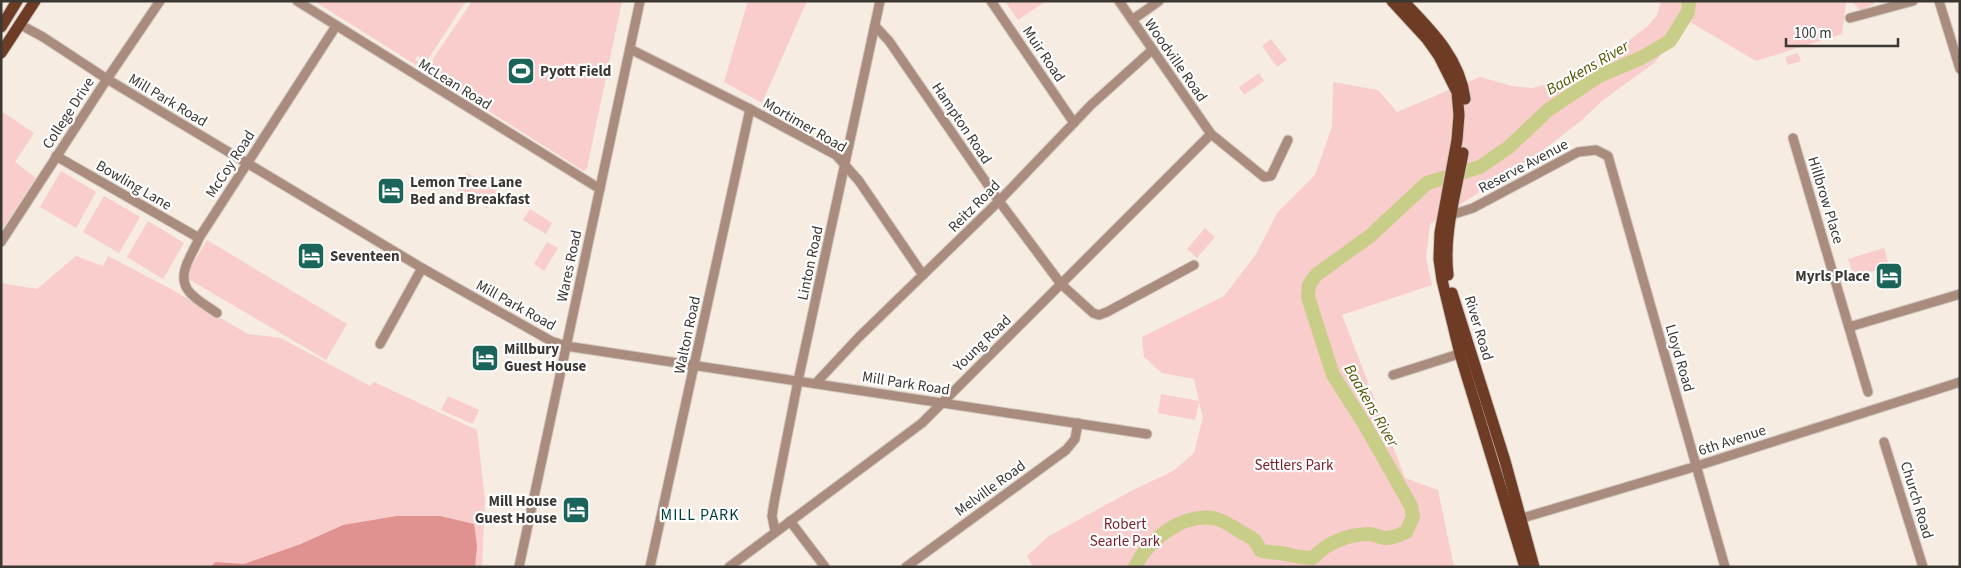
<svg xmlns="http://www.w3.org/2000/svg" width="1961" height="568" viewBox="0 0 1961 568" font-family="'Source Sans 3',sans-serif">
<rect width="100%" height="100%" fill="#f6ece2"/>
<g fill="#f8cdcb">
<path d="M 314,1 L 466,1 L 428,59 L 424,60 L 418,56 L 415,59 L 418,62 L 416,65 Z"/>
<path d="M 472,1 L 622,1 L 587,168 L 584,171 L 425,71 Z"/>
<path d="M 748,1 L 807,1 L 762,103 L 724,82 Z"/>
<path d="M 1005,1 L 1015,1 L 1010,5 L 1016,1 L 1046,1 L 1018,20 Z"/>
<path d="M 1661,1 L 1875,1 L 1874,4 L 1861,11 L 1853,3 L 1846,3 L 1842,34 L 1756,61 L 1690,22 L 1653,64 L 1603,100 L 1582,120 L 1537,155 L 1430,224 L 1426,258 L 1432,285 L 1342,315 L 1405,478 L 1438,490 L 1454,567 L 1033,567 L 1027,556 L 1049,536 L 1133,490 L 1173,471 L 1194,453 L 1203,417 L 1199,402 L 1195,420 L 1158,413 L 1161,394 L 1199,401 L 1194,379 L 1162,373 L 1144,357 L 1142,337 L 1224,296 L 1256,254 L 1277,213 L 1315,175 L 1332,127 L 1333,82 L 1378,90 L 1397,112 L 1480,77 L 1512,86 L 1532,88 L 1559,81 L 1628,41 L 1648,26 L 1657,15 Z"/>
<path d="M 1271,39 L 1287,60 L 1277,67 L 1262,46 Z"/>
<path d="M 1798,53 L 1801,61 L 1788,65 L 1785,57 Z"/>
<path d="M 1259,73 L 1264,81 L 1244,95 L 1239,87 Z"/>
<path d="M 1,111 L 34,133 L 15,162 L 36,178 L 1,231 Z"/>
<path d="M 61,171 L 96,192 L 76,228 L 40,207 Z"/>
<path d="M 467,173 L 497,191 L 487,208 L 457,191 Z"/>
<path d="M 104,196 L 140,217 L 119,253 L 83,232 Z"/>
<path d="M 530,209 L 552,223 L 546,234 L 523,220 Z"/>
<path d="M 148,221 L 184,243 L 163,279 L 127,257 Z"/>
<path d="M 1205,228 L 1215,237 L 1197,258 L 1187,249 Z"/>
<path d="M 207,240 L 347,324 L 326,360 L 185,277 Z"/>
<path d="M 547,242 L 558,248 L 544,271 L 534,264 Z"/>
<path d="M 1884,248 L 1889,266 L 1887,267 L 1854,277 L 1848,259 Z"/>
<path d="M 76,256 L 103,266 L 108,256 L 171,289 L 248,334 L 281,338 L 370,386 L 374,382 L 477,430 L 485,499 L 482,567 L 1,567 L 1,283 L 37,289 Z"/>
<path d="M 448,396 L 479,410 L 473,424 L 441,410 Z"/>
</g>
<path fill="#df9290" d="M 397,516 L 440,516 L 474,524 L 477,546 L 475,567 L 210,567 L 216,562 L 244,564 L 301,544 L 343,525 Z"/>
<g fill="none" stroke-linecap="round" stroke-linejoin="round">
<path stroke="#c8ce87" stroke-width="14" d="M 1135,567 C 1148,540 1181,514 1213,518 C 1223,520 1230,525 1238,530 C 1249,538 1254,535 1260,550 C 1267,553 1273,552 1280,553 C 1294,555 1298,558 1313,558 C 1326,543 1349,534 1369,534 C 1374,534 1379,537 1384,538 C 1392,539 1399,535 1406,532 L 1413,517 L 1411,506 L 1365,425 L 1333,375 L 1308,297 L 1309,285 L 1316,275 L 1370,236 L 1427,183 L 1480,167 L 1509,147 L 1548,110 L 1599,76 L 1641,58 L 1670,41 L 1688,12 L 1689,1"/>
<g stroke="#d1c8bf" stroke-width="11">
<g id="minor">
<path d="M 297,1 L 600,189"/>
<path d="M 991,1 L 1074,123"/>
<path d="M 1119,1 L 1211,134 L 1264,177 L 1271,176 L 1288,140"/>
<path d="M 1939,1 L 1960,69"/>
<path d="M 1850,18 L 1913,1"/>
<path d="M 1132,20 L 1159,1"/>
<path d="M 19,24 L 43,37 L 107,79 L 422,268 L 551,341 L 566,346 L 1147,434"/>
<path d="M 875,26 L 889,41 L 999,201 L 1061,284 L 1093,313 L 1099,315 L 1107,312 L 1194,265"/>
<path d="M 630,49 L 750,109 L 836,155 L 859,181 L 923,275"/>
<path d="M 1793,138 L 1868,392"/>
<path d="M 56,156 L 199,238"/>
<path d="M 1451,215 L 1473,208 L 1578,152 L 1596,150 L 1608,156 L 1725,567"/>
<path d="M 1,242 L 107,79 L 160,1"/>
<path d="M 217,313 C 194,297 174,289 189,259 C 192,252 196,246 199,238 L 336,26"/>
<path d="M 1849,327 L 1960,294"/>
<path d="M 380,344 L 422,268"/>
<path d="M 1393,375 L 1465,352"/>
<path d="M 816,383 L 859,337 L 999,201 L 1091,105 L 1152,50"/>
<path d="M 1884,442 L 1923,567"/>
<path d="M 1516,520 L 1697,466 L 1960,382"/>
<path d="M 790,521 L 825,567"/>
<path d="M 775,531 L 772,516 L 774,503 L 798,381 L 880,1"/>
<path d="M 519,567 L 640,1"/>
<path d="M 650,567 L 750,109"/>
<path d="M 729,567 L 922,423 L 1211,134"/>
<path d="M 906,567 L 1066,450 L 1075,439 L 1078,423"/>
</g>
</g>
<g stroke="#d1c8bf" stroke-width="13">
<g id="major">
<path d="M 1392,1 L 1427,39 L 1439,56 L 1457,92 L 1459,115 L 1457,140 L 1440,233 L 1439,259 L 1442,280 L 1460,354 L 1525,567"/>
<path d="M 1403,1 C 1431,30 1460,58 1465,99"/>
<path d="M 1,27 L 17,1"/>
<path d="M 1,53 L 35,1"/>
<path d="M 1448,275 C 1443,234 1456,193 1463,153"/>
<path d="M 1452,293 L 1505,461 L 1534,567"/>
</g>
</g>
<use href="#minor" stroke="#aa8c7f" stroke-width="9"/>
<use href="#major" stroke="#6e3b25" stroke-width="11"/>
</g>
<defs>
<g id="stadium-square" transform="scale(1.4375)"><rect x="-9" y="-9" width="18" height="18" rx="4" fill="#1b645a" stroke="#fff"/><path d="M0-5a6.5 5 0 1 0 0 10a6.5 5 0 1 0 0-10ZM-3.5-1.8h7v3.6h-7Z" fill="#fff"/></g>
<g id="hotel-square" transform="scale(1.4375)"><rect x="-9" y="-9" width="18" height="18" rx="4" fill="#1b645a" stroke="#fff"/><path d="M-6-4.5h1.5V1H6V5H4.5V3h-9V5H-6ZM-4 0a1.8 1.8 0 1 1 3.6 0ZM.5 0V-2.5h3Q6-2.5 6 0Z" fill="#fff"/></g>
</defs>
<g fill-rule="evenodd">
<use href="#stadium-square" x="521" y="71"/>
<use href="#hotel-square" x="391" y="191"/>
<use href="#hotel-square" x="311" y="256"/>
<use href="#hotel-square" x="1889" y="276"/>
<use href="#hotel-square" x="485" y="358"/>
<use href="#hotel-square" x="576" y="510"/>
</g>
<g text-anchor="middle" stroke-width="4.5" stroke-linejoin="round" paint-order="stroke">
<g font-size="15" fill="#3b3733" stroke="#fff">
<text transform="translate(1044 54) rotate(56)" y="5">Muir Road</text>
<text transform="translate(1176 60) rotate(55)" y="5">Woodville Road</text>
<text transform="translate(455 84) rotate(32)" y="5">McLean Road</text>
<text transform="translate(168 100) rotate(31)" y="5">Mill Park Road</text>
<text transform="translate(68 113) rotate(-57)" y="5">College Drive</text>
<text transform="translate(962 123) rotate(56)" y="5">Hampton Road</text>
<text transform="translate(805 125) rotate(30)" y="5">Mortimer Road</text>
<text transform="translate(230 164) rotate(-57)" y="5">McCoy Road</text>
<text transform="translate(1523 166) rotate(-28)" y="5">Reserve Avenue</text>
<text transform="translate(134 185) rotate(30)" y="5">Bowling Lane</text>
<text transform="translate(1826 200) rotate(73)" y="5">Hillbrow Place</text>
<text transform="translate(974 206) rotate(-45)" y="5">Reitz Road</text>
<text transform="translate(810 263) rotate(-78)" y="5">Linton Road</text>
<text transform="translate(569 266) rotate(-78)" y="5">Wares Road</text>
<text transform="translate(516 305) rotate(29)" y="5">Mill Park Road</text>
<text transform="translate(1479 328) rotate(73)" y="5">River Road</text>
<text transform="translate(687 335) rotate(-78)" y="5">Walton Road</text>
<text transform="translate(982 343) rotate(-44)" y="5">Young Road</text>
<text transform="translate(1680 358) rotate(74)" y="5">Lloyd Road</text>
<text transform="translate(906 383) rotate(9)" y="5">Mill Park Road</text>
<text transform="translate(1732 440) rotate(-18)" y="5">6th Avenue</text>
<text transform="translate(990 488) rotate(-36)" y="5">Melville Road</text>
<text transform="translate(1917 500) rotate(73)" y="5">Church Road</text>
</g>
<g font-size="15" font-weight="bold" fill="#3b3733" stroke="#fff" text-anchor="start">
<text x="540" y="76">Pyott Field</text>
<text x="410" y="187">Lemon Tree Lane<tspan x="410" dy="17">Bed and Breakfast</tspan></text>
<text x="330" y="261">Seventeen</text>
<text x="1870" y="281" text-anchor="end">Myrls Place</text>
<text x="504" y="354">Millbury<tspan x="504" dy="17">Guest House</tspan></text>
<text x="557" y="506" text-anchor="end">Mill House<tspan x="557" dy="17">Guest House</tspan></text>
</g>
<g font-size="15" fill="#781f25" stroke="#fff">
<text x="1294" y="470">Settlers Park</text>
<text x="1125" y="529">Robert<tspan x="1125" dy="17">Searle Park</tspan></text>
</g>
<g font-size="16" font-style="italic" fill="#535700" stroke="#fff">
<text transform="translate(1587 67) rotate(-30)" y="6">Baakens River</text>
<text transform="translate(1372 405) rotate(60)" y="6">Baakens River</text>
</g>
<g font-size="16" letter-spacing="1" fill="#003f37" stroke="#fff">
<text x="700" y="520">MILL PARK</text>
</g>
</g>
<rect width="1961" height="568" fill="none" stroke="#3b3733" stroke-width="5"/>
<path d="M1786 38v8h112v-8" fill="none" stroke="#3b3733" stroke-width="2.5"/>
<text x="1794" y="38" font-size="15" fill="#3b3733" stroke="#ffffff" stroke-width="4" paint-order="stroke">100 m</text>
</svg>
